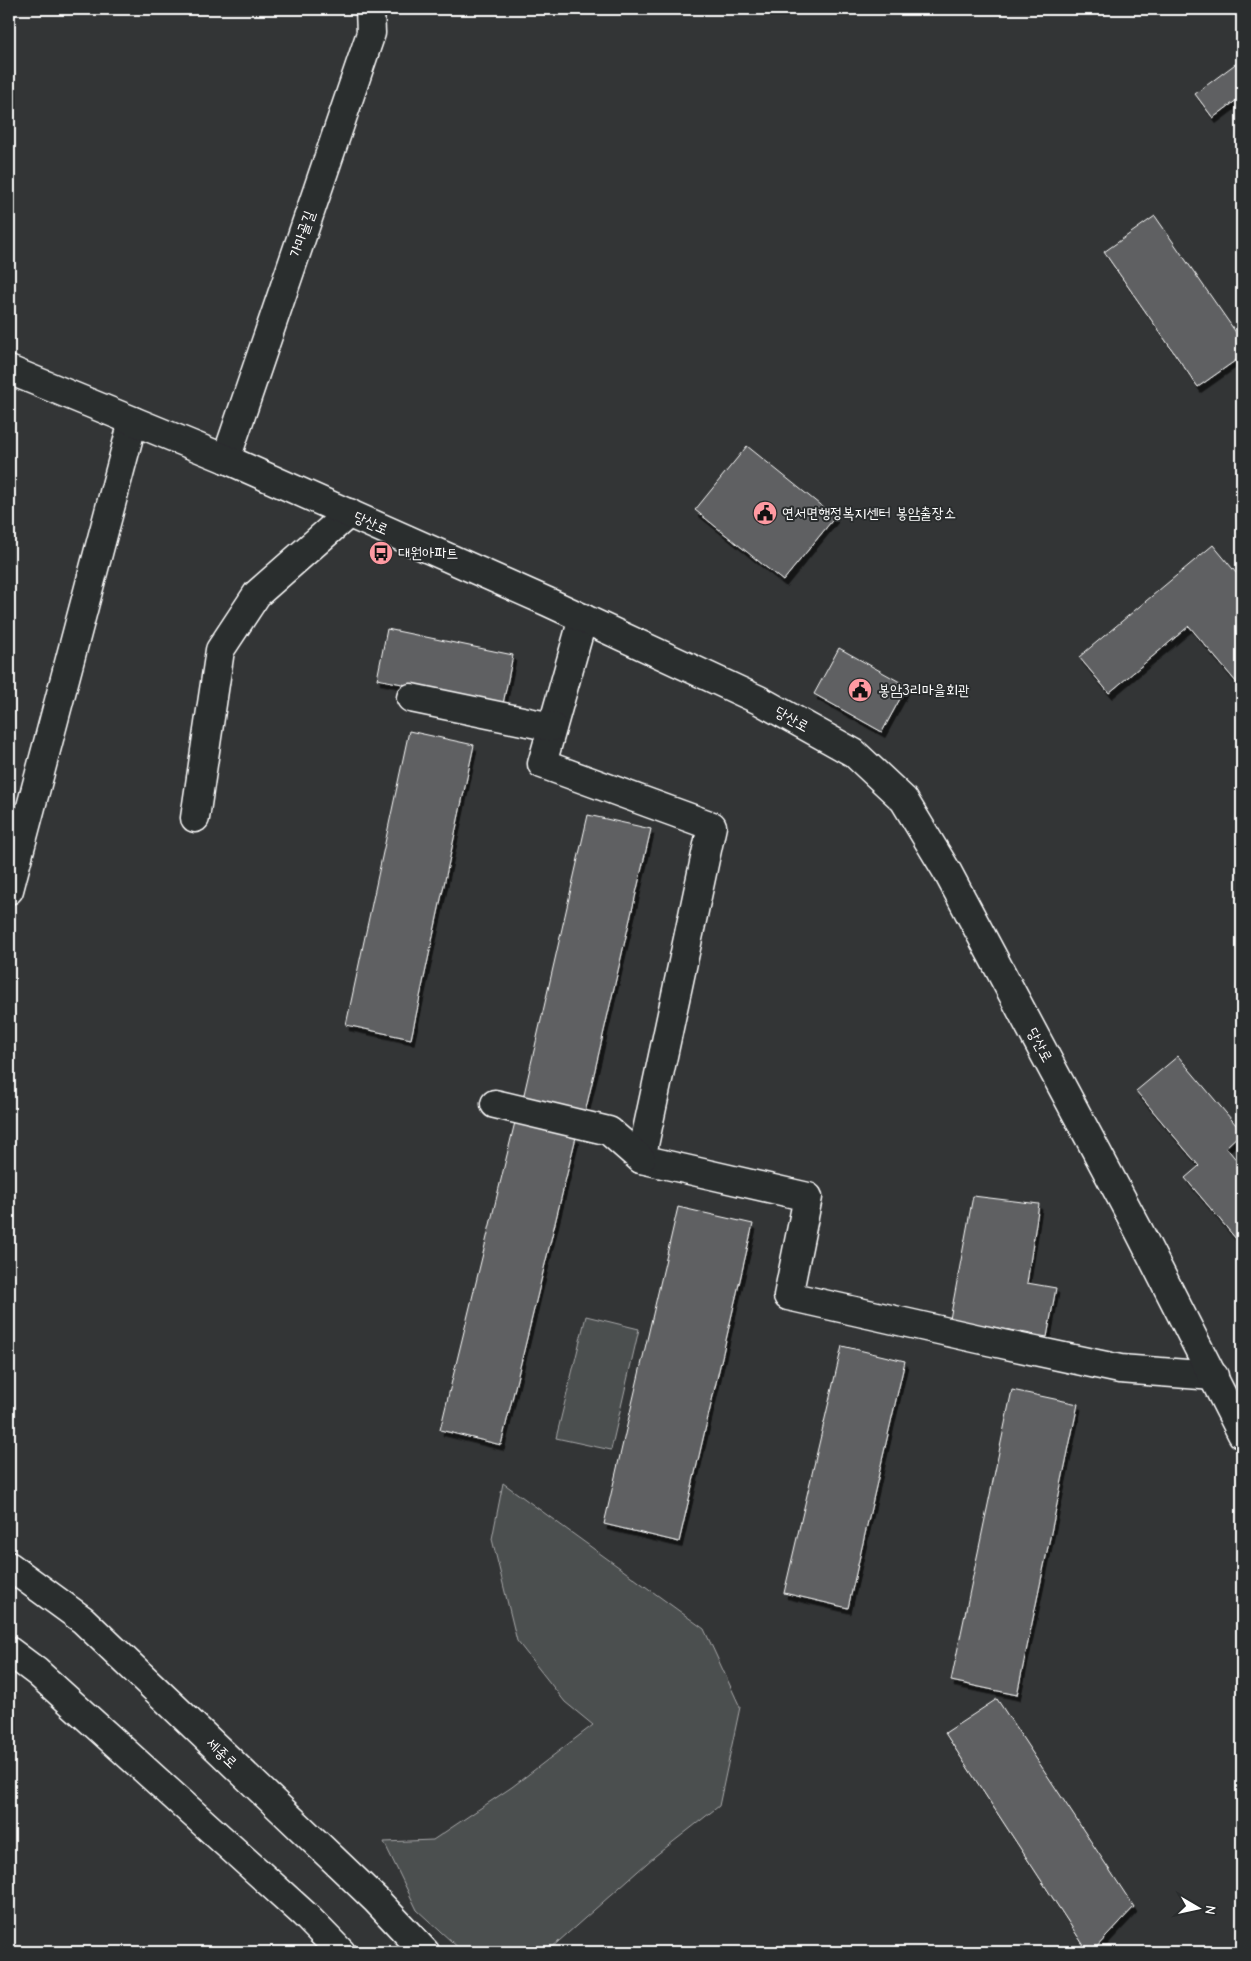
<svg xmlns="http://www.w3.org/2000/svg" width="1251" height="1961" viewBox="0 0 1251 1961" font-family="'Comic Neue','Poor Story',sans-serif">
<defs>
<filter id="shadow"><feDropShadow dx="3" dy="5.5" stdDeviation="0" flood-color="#0009"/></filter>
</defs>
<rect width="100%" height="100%" fill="#333536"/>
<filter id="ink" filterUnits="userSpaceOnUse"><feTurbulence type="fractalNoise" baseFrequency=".02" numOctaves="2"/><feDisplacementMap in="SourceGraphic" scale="10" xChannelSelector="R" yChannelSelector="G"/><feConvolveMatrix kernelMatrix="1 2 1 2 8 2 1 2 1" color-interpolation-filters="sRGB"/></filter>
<g filter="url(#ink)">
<g fill="#4c4f50" stroke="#a6a7a8">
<path d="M 586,1316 L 639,1329 L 611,1450 L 556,1438 Z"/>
<path d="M 503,1483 L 704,1629 L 740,1707 L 719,1806 L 655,1856 L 550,1949 L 542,1952 L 463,1952 L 417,1910 L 384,1842 L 433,1840 L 512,1787 L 593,1725 L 565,1702 L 517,1641 L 492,1539 Z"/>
</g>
<g fill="#5f6162" stroke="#fff" filter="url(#shadow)">
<path d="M 1242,59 L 1242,96 L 1213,118 L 1195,94 Z"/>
<path d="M 1155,216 L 1242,341 L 1242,356 L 1198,387 L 1104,252 Z"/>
<path d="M 747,446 L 835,517 L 783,581 L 695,510 Z"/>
<path d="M 1213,545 L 1242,580 L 1242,689 L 1189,626 L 1109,693 L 1079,657 Z"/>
<path d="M 387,629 L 513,655 L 503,704 L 377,679 Z"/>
<path d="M 839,648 L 907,686 L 882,732 L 814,694 Z"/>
<path d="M 409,731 L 474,745 L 411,1039 L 346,1025 Z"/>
<path d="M 588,815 L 651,829 L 584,1117 L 522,1103 Z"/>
<path d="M 1178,1056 L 1242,1132 L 1226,1147 L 1242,1167 L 1242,1246 L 1185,1178 L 1199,1166 L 1136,1091 Z"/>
<path d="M 515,1122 L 576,1137 L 501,1445 L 440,1430 Z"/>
<path d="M 973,1196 L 1039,1204 L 1027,1283 L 1056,1288 L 1047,1337 L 950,1319 Z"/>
<path d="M 678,1207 L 753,1224 L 679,1542 L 604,1524 Z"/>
<path d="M 842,1346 L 905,1361 L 848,1608 L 784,1593 Z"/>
<path d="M 1012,1390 L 1078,1404 L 1017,1695 L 951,1681 Z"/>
<path d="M 997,1699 L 1134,1907 L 1092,1952 L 1088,1952 L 945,1733 Z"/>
</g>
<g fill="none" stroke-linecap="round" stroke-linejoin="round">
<g stroke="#fff" stroke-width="31">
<g id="minor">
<path d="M 226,459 L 371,33 L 370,9"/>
<path d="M 583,618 L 542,764 L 712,826 L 641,1159 L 808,1197 L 788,1296 L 979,1339 L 1120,1369 L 1214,1376"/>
<path d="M 411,698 L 552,727"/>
<path d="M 195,818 L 220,650 L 257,594 L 349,513"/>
<path d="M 9,890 L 133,421"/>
<path d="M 495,1104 L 609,1131 L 641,1159"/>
</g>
</g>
<g stroke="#fff" stroke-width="31">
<path id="major" d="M 9,370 L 226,459 L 548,602 L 759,700 L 854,753 L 904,800 L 948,873 L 1139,1231 L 1242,1434"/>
</g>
<g stroke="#fff" stroke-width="31">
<g id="highway">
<path d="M 9,884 L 10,884"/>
<path d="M 9,1566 L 83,1620 L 376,1900 L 425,1952"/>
<path d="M 9,1651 L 37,1672 L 304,1914 L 341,1952"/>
</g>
</g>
<use href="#minor" stroke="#2a2d2e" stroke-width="28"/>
<use href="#major" stroke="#2a2d2e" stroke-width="28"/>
<use href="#highway" stroke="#2a2d2e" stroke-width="28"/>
</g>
</g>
<defs>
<g id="civic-disc" transform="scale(1.25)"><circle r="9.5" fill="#ff9aa2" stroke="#2a2d2e"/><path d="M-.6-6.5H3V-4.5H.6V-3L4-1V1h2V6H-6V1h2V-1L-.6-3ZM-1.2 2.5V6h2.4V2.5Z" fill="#111"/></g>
<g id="bus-disc" transform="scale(1.25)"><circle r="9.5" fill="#ff9aa2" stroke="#2a2d2e"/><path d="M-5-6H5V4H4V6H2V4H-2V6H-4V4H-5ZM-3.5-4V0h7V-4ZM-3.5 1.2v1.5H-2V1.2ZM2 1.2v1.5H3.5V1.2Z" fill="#111"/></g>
</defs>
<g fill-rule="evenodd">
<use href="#civic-disc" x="765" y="513"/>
<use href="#bus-disc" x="381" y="553"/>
<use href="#civic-disc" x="860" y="690"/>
</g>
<g text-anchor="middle" stroke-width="4" stroke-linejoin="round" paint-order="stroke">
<g font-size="15" fill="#fff" stroke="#2a2d2e">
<text transform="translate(302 234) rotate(-71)" y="5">가마골길</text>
<text transform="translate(371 523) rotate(24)" y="5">당산로</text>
<text transform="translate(792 719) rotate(29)" y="5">당산로</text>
<text transform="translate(1040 1045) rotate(62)" y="5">당산로</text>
<text transform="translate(222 1753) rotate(44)" y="5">세종로</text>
</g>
<g font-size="15" fill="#fff" stroke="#2a2d2e" text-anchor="start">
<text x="782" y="518">연서면행정복지센터 봉암출장소</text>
<text x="398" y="558">대원아파트</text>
<text x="878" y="695">봉암3리마을회관</text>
</g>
</g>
<rect width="1251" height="1961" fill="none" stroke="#2a2d2e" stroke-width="30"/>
<rect x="15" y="15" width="1221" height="1931" fill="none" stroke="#fff" stroke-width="2" filter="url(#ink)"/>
<g transform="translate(1198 1908) rotate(99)" stroke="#2a2d2e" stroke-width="4" paint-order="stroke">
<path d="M0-4L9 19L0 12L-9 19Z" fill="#ffffff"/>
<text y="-8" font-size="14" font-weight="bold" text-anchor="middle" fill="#ffffff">N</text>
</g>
</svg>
